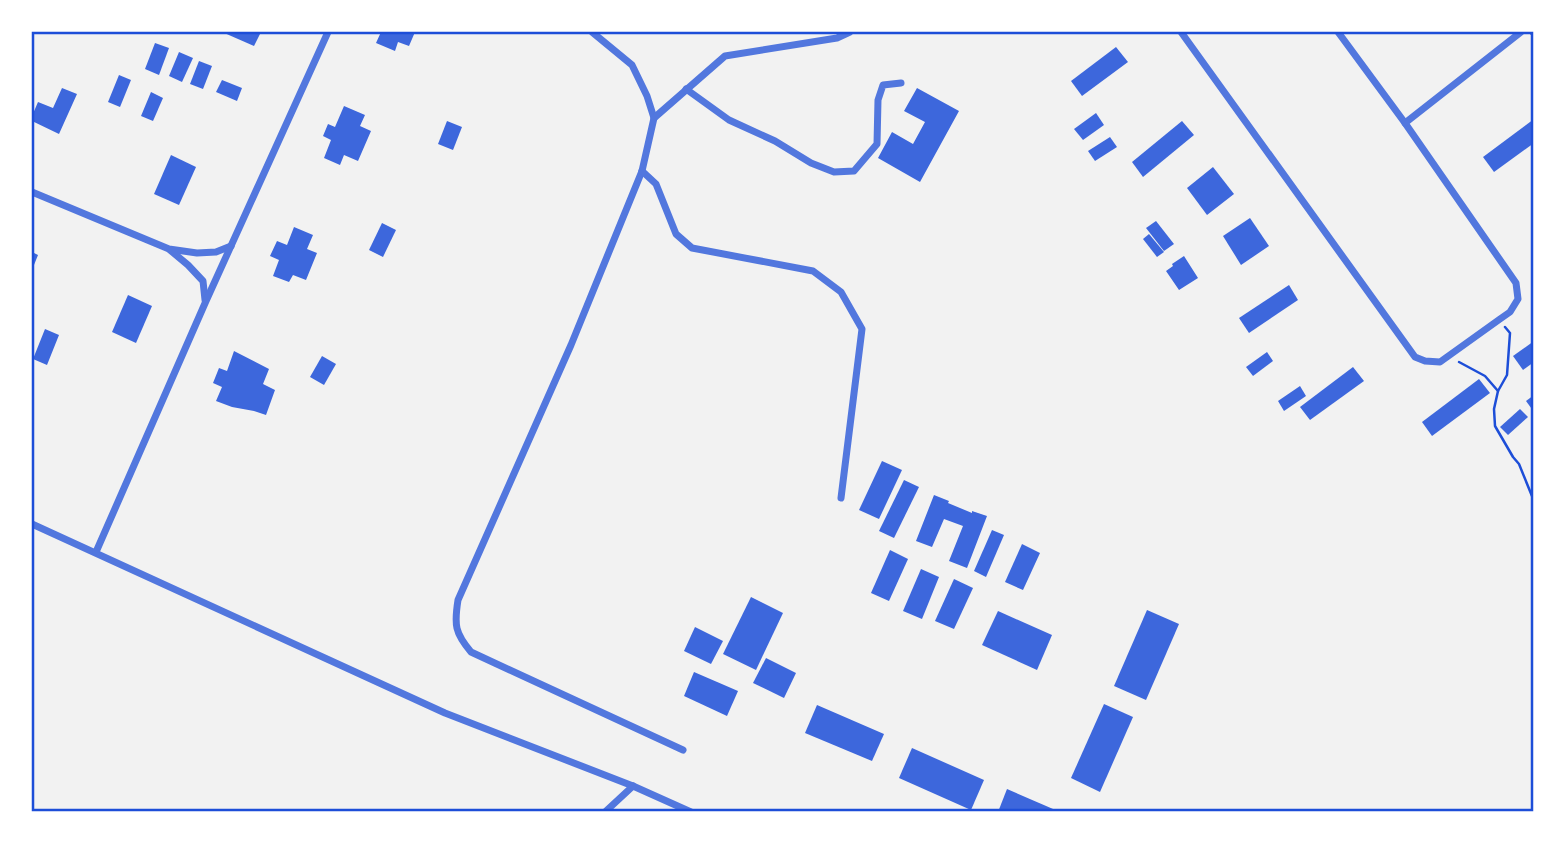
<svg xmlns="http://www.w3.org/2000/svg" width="1565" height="843" viewBox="0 0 1565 843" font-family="'Zilla Slab',serif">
<rect width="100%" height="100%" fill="#f2f2f2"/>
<g fill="#3d67dc">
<path d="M 222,32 L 261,32 L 254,46 Z"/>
<path d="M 381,32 L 415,32 L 409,46 L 398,42 L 395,51 L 376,43 Z"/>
<path d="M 155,43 L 169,48 L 159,75 L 145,69 Z"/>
<path d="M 1116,47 L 1128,62 L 1082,96 L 1071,81 Z"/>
<path d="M 179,52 L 193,58 L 182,82 L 169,76 Z"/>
<path d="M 199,61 L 212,66 L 203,89 L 190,84 Z"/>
<path d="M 119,75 L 131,80 L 120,107 L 108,102 Z"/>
<path d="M 222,80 L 242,88 L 237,101 L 216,92 Z"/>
<path d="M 62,88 L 77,94 L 59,134 L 32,121 L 32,116 L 38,102 L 53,108 Z"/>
<path d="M 917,88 L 959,111 L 920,182 L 878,158 L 892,132 L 913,144 L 925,122 L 904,111 Z"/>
<path d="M 151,92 L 163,98 L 153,121 L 141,116 Z"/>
<path d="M 344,106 L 365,115 L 360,126 L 371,131 L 358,161 L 344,155 L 340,165 L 324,158 L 331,140 L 323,136 L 328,124 L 335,127 Z"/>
<path d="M 1096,113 L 1104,125 L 1083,140 L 1074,129 Z"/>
<path d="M 1534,119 L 1534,143 L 1494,172 L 1483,157 Z"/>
<path d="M 447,121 L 462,127 L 453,150 L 438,144 Z"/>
<path d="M 1182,121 L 1194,135 L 1143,177 L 1132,162 Z"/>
<path d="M 1110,137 L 1117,147 L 1095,161 L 1088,151 Z"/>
<path d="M 171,155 L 196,167 L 179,205 L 154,194 Z"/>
<path d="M 1213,167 L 1234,194 L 1207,215 L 1187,188 Z"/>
<path d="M 1250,218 L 1269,246 L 1241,265 L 1223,236 Z"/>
<path d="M 1156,221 L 1174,244 L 1164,251 L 1146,228 Z"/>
<path d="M 382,223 L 396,230 L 383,257 L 369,250 Z"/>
<path d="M 294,227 L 313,235 L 307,249 L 317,253 L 306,280 L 293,275 L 289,282 L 273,276 L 279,260 L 270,256 L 277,241 L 287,245 Z"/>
<path d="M 1149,234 L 1164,252 L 1157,257 L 1143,239 Z"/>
<path d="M 32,252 L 38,255 L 32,270 Z"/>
<path d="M 1184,256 L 1198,278 L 1179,290 L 1166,271 L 1173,266 L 1172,264 Z"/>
<path d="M 1289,285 L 1298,300 L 1249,333 L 1239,318 Z"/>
<path d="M 128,295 L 152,306 L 136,343 L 112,332 Z"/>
<path d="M 45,329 L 59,335 L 47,365 L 33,359 Z"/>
<path d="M 1534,341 L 1534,362 L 1523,370 L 1513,356 Z"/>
<path d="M 234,351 L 269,369 L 263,384 L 275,390 L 266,415 L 254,411 L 232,407 L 216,401 L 222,387 L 213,383 L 219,368 L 227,371 Z"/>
<path d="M 1267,352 L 1273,361 L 1253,376 L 1246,367 Z"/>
<path d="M 322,356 L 336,364 L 324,385 L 310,377 Z"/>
<path d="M 1353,367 L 1364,381 L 1310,420 L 1300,407 Z"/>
<path d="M 1479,379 L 1490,393 L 1432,436 L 1422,422 Z"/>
<path d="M 1300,386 L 1306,396 L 1284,411 L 1278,401 Z"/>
<path d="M 1534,395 L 1534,412 L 1526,401 Z"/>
<path d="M 1520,409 L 1528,417 L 1508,435 L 1500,427 Z"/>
<path d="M 882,461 L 902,470 L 879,519 L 859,510 Z"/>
<path d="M 904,480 L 919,487 L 894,538 L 879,531 Z"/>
<path d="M 934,495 L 949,501 L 948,503 L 972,513 L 972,511 L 987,516 L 967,568 L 949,561 L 963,526 L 944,519 L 932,547 L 916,541 Z"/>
<path d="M 992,530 L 1004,535 L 986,577 L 974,571 Z"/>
<path d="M 1022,544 L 1040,553 L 1023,590 L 1005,582 Z"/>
<path d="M 890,550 L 908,559 L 889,601 L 871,593 Z"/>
<path d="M 921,569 L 939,577 L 922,619 L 903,611 Z"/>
<path d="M 954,579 L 973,588 L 954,629 L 935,621 Z"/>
<path d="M 751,597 L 783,613 L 756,670 L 723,654 Z"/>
<path d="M 1147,610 L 1179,624 L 1146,700 L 1114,686 Z"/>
<path d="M 998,611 L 1052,635 L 1037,670 L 982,645 Z"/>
<path d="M 695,627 L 723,641 L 711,664 L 684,651 Z"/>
<path d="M 766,658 L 796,673 L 784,698 L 753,683 Z"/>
<path d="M 694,672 L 738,691 L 727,716 L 684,696 Z"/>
<path d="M 1104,704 L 1133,717 L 1100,792 L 1071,778 Z"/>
<path d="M 817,705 L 884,734 L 872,761 L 805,733 Z"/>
<path d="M 912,748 L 984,780 L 971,810 L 899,778 Z"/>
<path d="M 1007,789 L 1060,812 L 998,812 Z"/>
</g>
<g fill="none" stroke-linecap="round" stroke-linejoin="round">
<g stroke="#1d4ed8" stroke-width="2.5">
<path d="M 1505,327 L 1510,333 L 1507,375 L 1498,391 L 1494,409 L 1495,426 L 1513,457 L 1519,464 L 1534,501"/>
<path d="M 1459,362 L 1485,376 L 1498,391"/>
</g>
<g stroke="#5277de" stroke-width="7">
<path d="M 592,32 L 632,65 L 647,96 L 654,118 L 642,171 L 571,345 L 458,600 C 454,625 455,633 471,652 L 683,750"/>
<path d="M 1181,32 L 1415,357 L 1425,361 L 1440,362 L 1500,319 L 1510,312 L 1518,299 L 1516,283 L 1405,123 L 1338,32"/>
<path d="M 1533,32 L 1534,32"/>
<path d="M 686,89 L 729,120 L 775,141 L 811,163 L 834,172 L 854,171 L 877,144 L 878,100 L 883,85 L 901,83"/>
<path d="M 654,118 L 725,56 L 837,38 L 850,32"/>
<path d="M 1405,123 L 1521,32"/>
<path d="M 642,171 L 656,184 L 676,234 L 692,248 L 813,271 L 841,292 L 862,329 L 841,498"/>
<path d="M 32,192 L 169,249 L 197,253 L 216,252 L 231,246"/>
<path d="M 170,250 L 188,265 L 203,281 L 205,300"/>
<path d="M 32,524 L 445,713 L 633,786 L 691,812"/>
<path d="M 96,552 L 206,301 L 328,32"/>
<path d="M 605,812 L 633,786"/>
</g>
</g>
<rect width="1565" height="843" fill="none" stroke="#ffffff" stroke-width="66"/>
<rect x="33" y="33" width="1499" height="777" fill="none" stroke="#1d4ed8" stroke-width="2.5"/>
</svg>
